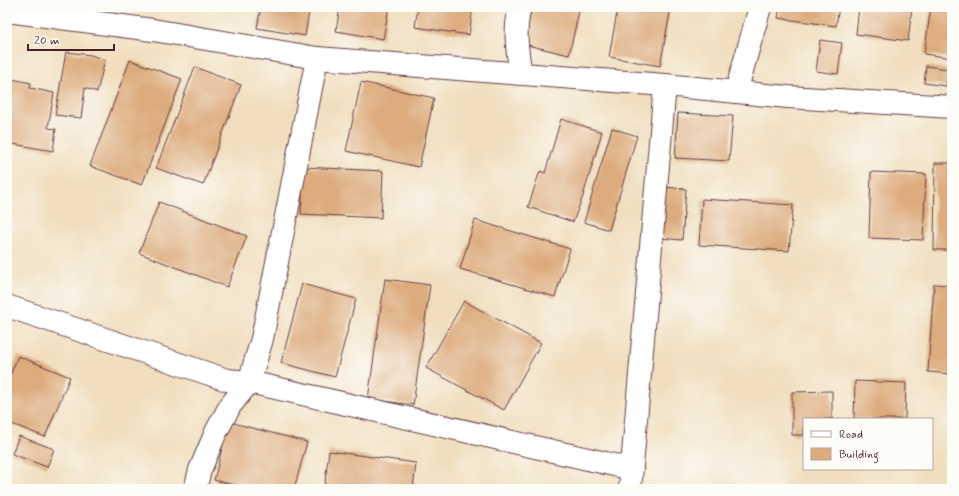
<svg xmlns="http://www.w3.org/2000/svg" width="959" height="496" viewBox="0 0 959 496" font-family="Mynerve,sans-serif">
<rect width="100%" height="100%" fill="#fdfcf7"/>
<filter id="ink" filterUnits="userSpaceOnUse"><feTurbulence type="fractalNoise" baseFrequency=".025" numOctaves="2"/><feDisplacementMap in="SourceGraphic" scale="8" xChannelSelector="R" yChannelSelector="G"/><feConvolveMatrix kernelMatrix="1 2 1 2 8 2 1 2 1" color-interpolation-filters="sRGB"/></filter>
<filter id="wash" filterUnits="userSpaceOnUse"><feTurbulence type="fractalNoise" baseFrequency=".012" numOctaves="4" result="noise"/><feDisplacementMap in="SourceGraphic" scale="16" xChannelSelector="R" yChannelSelector="G"/><feGaussianBlur stdDeviation="0.9" result="paint"/><feColorMatrix in="noise" values="0 0 0 0 0 0 0 0 0 0 0 0 0 0 0 0 0 1.4 0 .05"/><feComposite in="paint" operator="in"/></filter>
<g filter="url(#wash)">
<rect width="100%" height="100%" fill="#f0debe"/>
<g id="blocks">
<g fill="#ddac7e">
<path d="M 261,7 L 281,7 L 309,12 L 305,36 L 257,28 Z"/>
<path d="M 340,7 L 389,7 L 383,39 L 336,31 Z"/>
<path d="M 418,7 L 473,7 L 469,35 L 415,27 Z"/>
<path d="M 532,7 L 580,7 L 569,55 L 523,44 Z"/>
<path d="M 618,7 L 671,7 L 660,66 L 609,57 Z"/>
<path d="M 780,7 L 839,7 L 836,26 L 778,18 Z"/>
<path d="M 859,7 L 912,7 L 908,41 L 856,34 Z"/>
<path d="M 931,7 L 952,7 L 952,58 L 924,54 Z"/>
<path d="M 820,40 L 842,43 L 838,74 L 816,71 Z"/>
<path d="M 66,52 L 91,55 L 105,60 L 97,92 L 85,88 L 81,118 L 55,115 Z"/>
<path d="M 130,60 L 182,79 L 142,185 L 90,166 Z"/>
<path d="M 926,66 L 948,69 L 946,86 L 924,83 Z"/>
<path d="M 195,67 L 241,85 L 203,185 L 156,168 Z"/>
<path d="M 12,79 L 31,83 L 30,88 L 54,93 L 48,128 L 56,129 L 53,151 L 7,143 L 7,90 L 9,91 Z"/>
<path d="M 361,82 L 434,98 L 419,167 L 346,151 Z"/>
<path d="M 678,113 L 733,116 L 729,161 L 675,158 Z"/>
<path d="M 561,119 L 602,132 L 583,196 L 573,222 L 528,207 L 540,171 L 545,173 Z"/>
<path d="M 612,128 L 637,136 L 609,230 L 584,222 Z"/>
<path d="M 935,163 L 952,163 L 952,250 L 934,250 Z"/>
<path d="M 304,167 L 383,171 L 381,218 L 301,214 Z"/>
<path d="M 871,172 L 926,174 L 923,240 L 869,238 Z"/>
<path d="M 664,187 L 686,189 L 682,240 L 660,238 Z"/>
<path d="M 702,199 L 793,205 L 789,251 L 699,245 Z"/>
<path d="M 159,202 L 247,236 L 227,287 L 139,253 Z"/>
<path d="M 475,220 L 570,249 L 555,297 L 460,269 Z"/>
<path d="M 385,279 L 430,285 L 413,405 L 368,399 Z"/>
<path d="M 302,284 L 356,299 L 335,377 L 281,363 Z"/>
<path d="M 934,284 L 952,285 L 952,374 L 928,372 Z"/>
<path d="M 464,301 L 541,343 L 504,410 L 426,368 Z"/>
<path d="M 18,356 L 70,377 L 45,437 L 7,422 L 7,383 Z"/>
<path d="M 855,381 L 906,383 L 905,419 L 854,419 Z"/>
<path d="M 832,391 L 832,419 L 804,419 L 804,435 L 792,435 L 792,392 Z"/>
<path d="M 229,422 L 307,442 L 294,489 L 250,489 L 214,480 Z"/>
<path d="M 19,436 L 54,449 L 47,467 L 12,454 Z"/>
<path d="M 329,451 L 416,463 L 413,489 L 324,489 Z"/>
</g>
</g>
</g>
<g filter="url(#ink)">
<use href="#blocks" fill-opacity="0" stroke="#633c41" stroke-width="1"/>
<g fill="none" stroke-linecap="round" stroke-linejoin="round">
<g stroke="#633c41" stroke-width="24">
<g id="street">
<path d="M 520,7 C 514,30 517,51 521,74"/>
<path d="M 7,11 L 153,30 L 317,58 L 665,85 L 788,97 L 952,107"/>
<path d="M 736,92 L 760,7"/>
<path d="M 7,306 L 227,380 L 249,382 L 632,469"/>
<path d="M 195,489 L 200,470 L 216,432 L 230,406 L 249,382 L 262,339 L 317,58"/>
<path d="M 630,489 L 665,85"/>
</g>
</g>
<use href="#street" stroke="#fff" stroke-width="22"/>
</g>
</g>
<rect width="959" height="496" fill="none" stroke="#fdfcf7" stroke-width="24"/>
<rect x="803" y="418" width="130" height="52" fill="#fdfcf7" stroke="#b5a4a5"/>
<rect x="811" y="431" width="20" height="6" fill="#ffffff" stroke="#b5a4a5"/>
<text x="839" y="438" font-size="12" fill="#4a1f2b">Road</text>
<rect x="811" y="448" width="20" height="12" fill="#ddac7e" stroke="#b5a4a5"/>
<text x="839" y="458" font-size="12" fill="#4a1f2b">Building</text>
<path d="M28 44v6h86v-6" fill="none" stroke="#4a1f2b" stroke-width="2"/>
<text x="34" y="44" font-size="12" fill="#4a1f2b" stroke="#fdfcf7" stroke-width="3" paint-order="stroke">20 m</text>
</svg>
